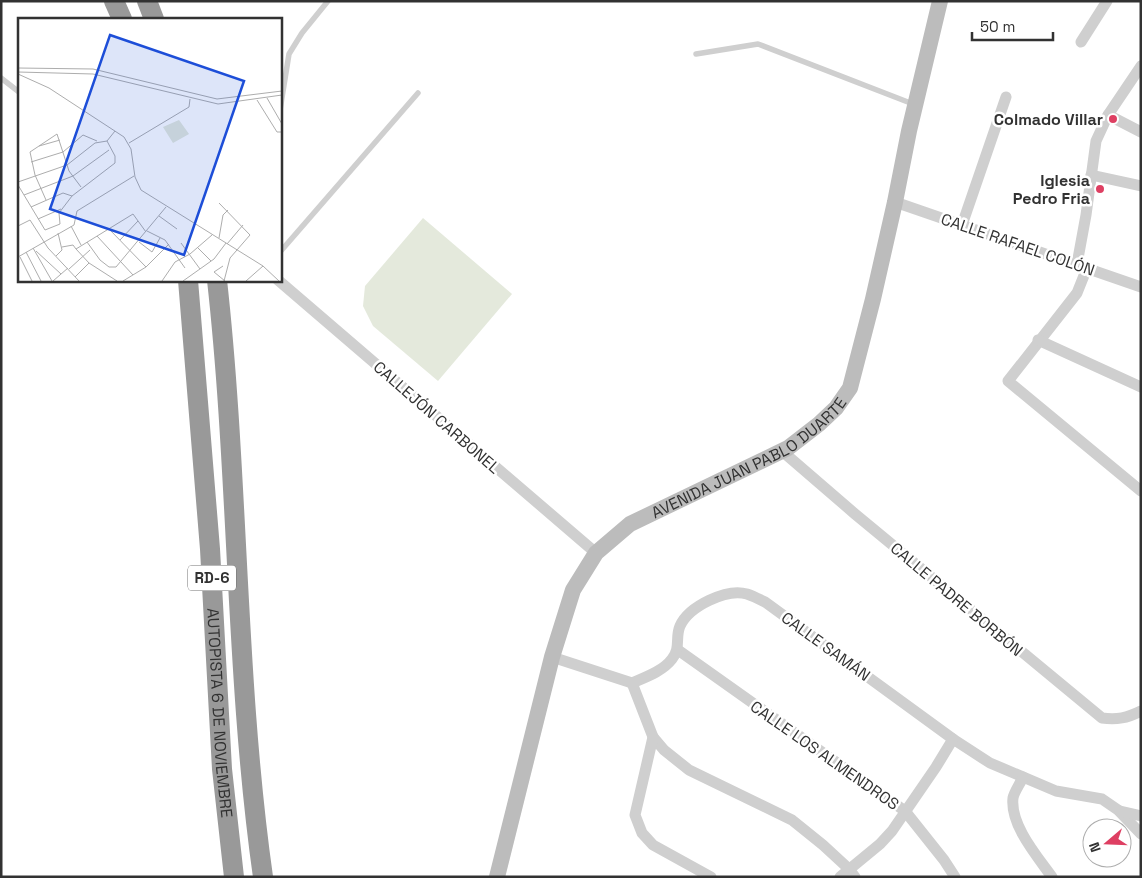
<svg xmlns="http://www.w3.org/2000/svg" width="1142" height="878" viewBox="0 0 1142 878" font-family="'Space Grotesk',sans-serif">
<rect width="100%" height="100%" fill="#fff"/>
<path fill="#e4e9dc" d="M 423,218 L 512,294 L 438,381 L 373,326 L 363,306 L 365,286 Z"/>
<g fill="none" stroke-linecap="round" stroke-linejoin="round">
<g stroke="#cfcfcf" stroke-width="5.5">
<path d="M 696,54 L 758,44 L 913,104"/>
<path d="M 1,78 L 19,92"/>
<path d="M 280,134 L 280,110 L 289,54 L 302,33 L 328,1"/>
<path d="M 280,252 L 418,93"/>
</g>
<g stroke="#cfcfcf" stroke-width="11">
<path d="M 1081,42 L 1107,1"/>
<path d="M 1108,115 L 1141,132"/>
<path d="M 1091,175 L 1141,186"/>
<path d="M 895,202 L 1141,287"/>
<path d="M 962,225 L 1006,97"/>
<path d="M 1077,264 L 1086,215 L 1096,141 L 1108,115 L 1141,66"/>
<path d="M 1087,268 L 1077,293 L 1008,381 L 1141,491"/>
<path d="M 278,280 L 596,553"/>
<path d="M 1038,340 L 1141,387"/>
<path d="M 782,451 L 855,514 L 1102,718 C 1117,720 1127,718 1141,711"/>
<path d="M 678,650 L 905,811 L 944,860 L 955,877"/>
<path d="M 552,657 L 632,683 C 646,677 663,671 672,659 C 681,648 675,637 680,626 C 689,606 727,588 747,594 C 753,596 759,599 765,602 L 953,739 L 990,763 L 1056,791 L 1102,799 L 1118,810 L 1141,834"/>
<path d="M 632,683 L 653,737 L 664,750 L 689,770 L 792,820 L 823,845 L 849,869 L 855,877"/>
<path d="M 653,737 L 635,815 L 642,833 L 653,845 L 711,877"/>
<path d="M 1023,777 C 1020,784 1014,792 1013,798 C 1010,825 1037,856 1052,877"/>
<path d="M 1120,811 L 1141,816"/>
<path d="M 840,877 L 880,844 L 892,831 L 936,767 L 953,739"/>
</g>
<path stroke="#bcbcbc" stroke-width="16" id="s1" d="M 497,877 L 552,657 L 573,590 L 596,553 L 630,524 L 788,448 L 819,424 L 836,408 L 850,388 L 873,299 L 895,202 L 909,131 L 940,1"/>
<g stroke="#999" stroke-width="20">
<path d="M 114,1 L 122,19"/>
<path d="M 147,1 L 154,19"/>
<path id="s2" d="M 188,280 L 210,549 L 222,769 L 234,877"/>
<path d="M 217,280 C 239,478 235,679 263,877"/>
</g>
</g>
<g fill="#de3f62" stroke="#fff" stroke-width="2">
<circle cx="1113" cy="119" r="5"/>
<circle cx="1100" cy="189" r="5"/>
</g>
<g text-anchor="middle" stroke-width="5" stroke-linejoin="round" paint-order="stroke">
<rect fill="#fff" stroke="#707070" stroke-width="1" x="188" y="565.5" width="48" height="25" rx="4"/>
<g font-size="15" font-weight="bold" fill="#323232">
<text x="212" y="583">RD-6</text>
</g>
<g font-size="16" font-weight="bold" fill="#323232" stroke="#fff" text-anchor="end">
<text x="1103" y="125">Colmado Villar</text>
<text x="1090" y="186">Iglesia<tspan x="1090" dy="18">Pedro Fria</tspan></text>
</g>
<g font-size="16" fill="#323232" stroke="#fff">
<text transform="translate(1018 244) rotate(19)" y="6">CALLE RAFAEL COLÓN</text>
<text transform="translate(437 417) rotate(41)" y="6">CALLEJÓN CARBONEL</text>
<text dy="6" stroke="none"><textPath href="#s1" startOffset="522">AVENIDA JUAN PABLO DUARTE</textPath></text>
<text transform="translate(957 599) rotate(40)" y="6">CALLE PADRE BORBÓN</text>
<text transform="translate(826 646) rotate(36)" y="6">CALLE SAMÁN</text>
<text dy="6" stroke="none"><textPath href="#s2" startOffset="434">AUTOPISTA 6 DE NOVIEMBRE</textPath></text>
<text transform="translate(825 755) rotate(35)" y="6">CALLE LOS ALMENDROS</text>
</g>
</g>
<g transform="translate(18 18)">
<rect width="264" height="264" fill="#fff"/>
<path d="M 161,102 L 171,116 L 155,125 L 145,109 Z" fill="#e4e9dc"/>
<path fill="none" stroke="#adadad" stroke-width="1" d="M 0,50 L 75,51 L 199,81 L 264,73M 0,54 L 75,56 L 200,86 L 264,77M 0,56 L 31,70 L 106,119 L 113,131 L 117,159 L 123,172 L 245,248 L 261,263M 249,80 L 264,106M 239,82 L 259,114 L 264,114M 111,125 L 171,89 L 172,81M 21,128 L 42,122M 13,144 L 45,134 L 65,117 L 79,123M 0,164 L 49,147 L 77,125 L 89,123M 0,167 L 27,212 L 42,206 L 41,195 L 54,178 L 97,145 L 97,138 L 89,123 L 97,113M 6,177 L 55,158 L 91,132M 28,182 L 17,157 L 12,134 L 39,116 L 51,153 L 63,169M 201,185 L 232,217 L 212,240 L 206,263M 13,189 L 45,175 L 54,178M 141,198 L 159,211M 20,201 L 43,191M 0,208 L 12,202 L 30,230 L 61,263M 53,208 L 63,227M 91,211 L 128,249M 129,213 L 147,222 L 167,250M 79,218 L 115,257M 201,220 L 205,197 L 210,192M 102,222 L 120,203M 69,224 L 82,242 L 91,249 L 98,249 L 148,189M 121,224 L 134,234 L 142,220M 163,225 L 182,251M 209,226 L 225,207M 44,229 L 55,227 L 58,231M 15,230 L 34,263M 180,230 L 193,243M 18,233 L 43,256M 8,234 L 23,263M 38,238 L 44,232 L 40,215M 0,239 L 56,207 L 59,193 L 116,158M 2,239 L 14,263M 205,248 L 196,254 L 207,263M 51,251 L 72,232M 57,259 L 71,245M 35,263 L 50,250M 99,263 L 71,245 L 58,231 L 115,196 L 128,214M 105,263 L 128,249 L 151,226M 144,263 L 157,244 L 172,236 L 194,217M 165,263 L 196,241 L 208,225M 228,263 L 245,248"/>
<path fill="#1d4ed8" fill-opacity="0.15" stroke="#1d4ed8" stroke-width="2.5" d="M 92,17 L 226,63 L 166,237 L 32,191 Z"/>
<rect width="264" height="264" fill="none" stroke="#323232" stroke-width="2.5"/>
</g>
<rect width="1142" height="878" fill="none" stroke="#323232" stroke-width="5"/>
<g transform="translate(1107 843) rotate(251)"><circle r="24" fill="#ffffff" stroke="#adadad"/>
<path d="M0-4L9 19L0 12L-9 19Z" fill="#de3f62"/>
<text y="-8" font-size="14" font-weight="bold" text-anchor="middle" fill="#323232">N</text>
</g>
<path d="M972 32v8h81v-8" fill="none" stroke="#323232" stroke-width="2.5"/>
<text x="980" y="32" font-size="15" fill="#323232" stroke="#ffffff" stroke-width="4" paint-order="stroke">50 m</text>
</svg>
